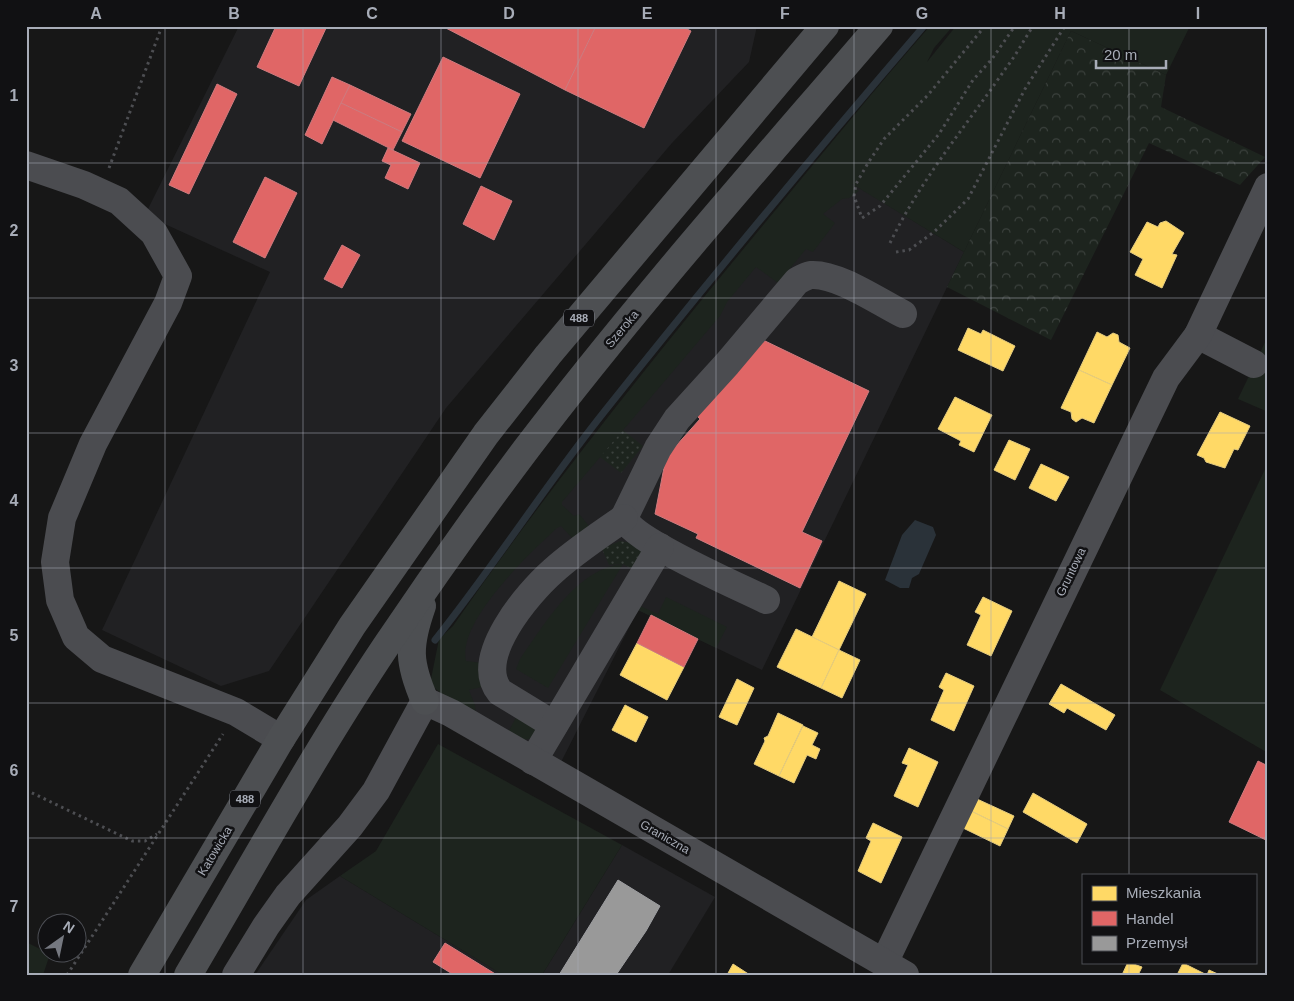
<svg xmlns="http://www.w3.org/2000/svg" width="1294" height="1001" viewBox="0 0 1294 1001" font-family="Arial,sans-serif">
<defs>
<pattern id="forest-crowns" width="20" height="18" patternUnits="userSpaceOnUse" patternTransform="scale(1.25)"><rect width="20" height="18" fill="#1d241e"/><path d="M2 6a3 3 0 1 1 6 0M12 15a3 3 0 1 1 6 0" fill="none" stroke="#3b413d"/></pattern>
<pattern id="park-dots" width="8" height="8" patternUnits="userSpaceOnUse" patternTransform="scale(1.25)"><rect width="8" height="8" fill="#1d241e"/><path d="M2 2h.1M6 6h.1" fill="none" stroke="#3b413d" stroke-width="1.8" stroke-linecap="round"/></pattern>
</defs>
<rect width="100%" height="100%" fill="#171717"/>
<g fill="#212123">
<path d="M 239,26 L 757,26 L 749,62 L 672,143 L 446,408 L 269,671 L 221,686 L 102,630 L 270,272 L 145,215 Z"/>
<path d="M 837,174 L 964,252 L 762,670 L 638,610 L 558,768 L 444,704 L 460,641 L 535,523 L 634,405 Z"/>
<path d="M 622,845 L 715,897 L 668,975 L 542,975 Z"/>
<path d="M 340,876 L 503,975 L 255,975 L 306,900 Z"/>
</g>
<g fill="#1d241e">
<path d="M 930,26 L 953,26 L 934,48 L 927,62 L 956,26 L 1190,26 L 1166,75 L 1071,31 L 964,252 L 852,184 L 859,191 L 849,198 L 842,199 L 823,214 L 835,223 L 813,252 L 806,249 L 778,283 L 756,267 L 727,302 L 720,316 L 562,502 L 562,505 L 574,516 L 579,514 L 589,526 L 573,539 L 561,526 L 557,528 C 530,553 457,621 466,661 L 483,663 L 486,686 L 469,690 L 475,705 L 476,717 L 452,703 L 430,684 L 439,639 L 453,626 C 549,487 656,355 764,224 C 819,158 873,91 930,26 Z"/>
<path d="M 1268,336 L 1268,412 L 1238,399 Z"/>
<path d="M 1268,463 L 1268,753 L 1160,690 Z"/>
<path d="M 623,564 L 548,688 L 516,669 L 520,659 C 544,625 577,568 623,564 Z"/>
<path d="M 666,597 L 727,627 L 716,648 L 638,610 L 640,606 L 658,614 Z"/>
<path d="M 518,714 L 541,728 L 533,738 L 523,740 L 507,734 Z"/>
<path d="M 438,744 L 622,845 L 542,975 L 503,975 L 340,876 L 376,851 Z"/>
<path d="M 26,942 L 50,954 L 43,975 L 26,975 Z"/>
</g>
<path fill="url(#forest-crowns)" d="M 1071,31 L 1166,75 L 1161,107 L 1265,157 L 1240,185 L 1149,143 L 1051,340 L 947,287 Z"/>
<g fill="url(#park-dots)">
<path d="M 623,430 L 643,446 L 621,473 L 600,457 Z"/>
<path d="M 620,541 L 632,543 L 642,551 L 638,572 L 623,564 L 609,565 L 602,549 Z"/>
</g>
<path fill="#2a3239" d="M 915,520 L 933,527 L 936,535 L 919,574 L 912,578 L 909,588 L 900,588 L 885,580 L 902,535 Z"/>
<g fill="#ffd966" stroke="#e5cc7f">
<path d="M 1166,221 L 1184,233 L 1172,254 L 1177,255 L 1162,288 L 1135,275 L 1143,259 L 1130,252 L 1147,222 L 1158,227 L 1160,223 Z"/>
<path d="M 968,328 L 981,334 L 983,330 L 1015,346 L 1003,371 L 958,350 Z"/>
<path d="M 1097,332 L 1107,337 L 1113,333 L 1118,335 L 1119,342 L 1130,348 L 1112,385 L 1079,370 Z"/>
<path d="M 1079,370 L 1112,385 L 1094,423 L 1082,418 L 1076,422 L 1072,419 L 1071,412 L 1061,408 Z"/>
<path d="M 955,397 L 992,415 L 974,452 L 959,445 L 961,441 L 938,429 Z"/>
<path d="M 1220,412 L 1250,426 L 1238,450 L 1234,449 L 1225,468 L 1206,462 L 1204,458 L 1197,455 Z"/>
<path d="M 1009,440 L 1030,449 L 1015,480 L 994,470 Z"/>
<path d="M 1041,464 L 1069,477 L 1056,501 L 1029,488 Z"/>
<path d="M 839,581 L 866,594 L 839,650 L 812,637 Z"/>
<path d="M 983,597 L 1012,611 L 991,656 L 967,645 L 981,615 L 975,612 Z"/>
<path d="M 796,629 L 839,650 L 821,688 L 777,667 Z"/>
<path d="M 637,643 L 684,667 L 667,700 L 620,675 Z"/>
<path d="M 839,650 L 860,660 L 842,698 L 821,688 Z"/>
<path d="M 946,673 L 974,686 L 954,731 L 931,720 L 944,690 L 939,687 Z"/>
<path d="M 737,679 L 754,688 L 737,725 L 719,717 Z"/>
<path d="M 1061,684 L 1115,715 L 1106,730 L 1067,708 L 1064,713 L 1049,704 Z"/>
<path d="M 625,705 L 648,717 L 636,742 L 612,730 Z"/>
<path d="M 778,713 L 803,725 L 779,776 L 754,764 L 765,741 L 764,738 L 768,736 Z"/>
<path d="M 803,726 L 818,733 L 812,745 L 820,749 L 816,759 L 807,755 L 794,783 L 779,776 Z"/>
<path d="M 909,748 L 938,762 L 918,807 L 894,796 L 908,765 L 902,763 Z"/>
<path d="M 1033,793 L 1087,824 L 1077,843 L 1023,812 Z"/>
<path d="M 977,799 L 1014,816 L 1008,829 L 971,811 Z"/>
<path d="M 971,811 L 1008,829 L 1000,846 L 963,828 Z"/>
<path d="M 873,823 L 902,837 L 881,883 L 858,871 L 871,841 L 866,838 Z"/>
<path d="M 1128,962 L 1142,967 L 1138,975 L 1122,975 Z"/>
<path d="M 1183,963 L 1207,975 L 1177,975 Z"/>
<path d="M 733,964 L 750,975 L 727,975 Z"/>
<path d="M 1209,970 L 1220,975 L 1207,975 Z"/>
</g>
<g fill="#e06666" stroke="#cf7b7f">
<path d="M 276,26 L 327,26 L 299,86 L 257,67 Z"/>
<path d="M 442,26 L 596,26 L 565,90 Z"/>
<path d="M 596,26 L 681,26 L 691,31 L 644,128 L 565,90 Z"/>
<path d="M 443,57 L 520,94 L 480,178 L 402,141 Z"/>
<path d="M 332,77 L 350,85 L 322,144 L 305,135 Z"/>
<path d="M 217,84 L 237,94 L 189,194 L 169,185 Z"/>
<path d="M 350,85 L 411,114 L 402,132 L 341,103 Z"/>
<path d="M 341,103 L 402,132 L 393,150 L 333,120 Z"/>
<path d="M 388,148 L 420,163 L 408,189 L 385,178 L 391,165 L 382,161 Z"/>
<path d="M 265,177 L 297,193 L 265,258 L 233,242 Z"/>
<path d="M 481,186 L 512,201 L 494,240 L 463,224 Z"/>
<path d="M 342,245 L 360,255 L 342,288 L 324,279 Z"/>
<path d="M 763,340 L 869,391 L 802,532 L 822,541 L 800,588 L 696,538 L 698,534 L 655,514 L 666,457 L 700,419 L 697,416 Z"/>
<path d="M 651,615 L 698,639 L 684,667 L 637,643 Z"/>
<path d="M 1258,761 L 1268,766 L 1268,841 L 1229,822 Z"/>
<path d="M 445,943 L 497,975 L 454,975 L 433,962 Z"/>
</g>
<path fill="#999" stroke="#9e9fa2" d="M 618,880 L 660,906 L 646,931 L 616,975 L 559,975 Z"/>
<g fill="none" stroke-linecap="round" stroke-linejoin="round">
<path stroke="#2a3239" stroke-width="7" d="M 435,640 C 494,566 545,486 604,412 C 708,281 815,153 924,26"/>
<g stroke="#4d4e52" stroke-width="3" stroke-dasharray="2.5 4" stroke-linecap="butt">
<path d="M 985,26 L 928,95 L 884,139 L 868,163 L 856,184 L 854,196 L 862,218 L 880,206 L 939,134 L 973,80 L 992,59 L 1015,26"/>
<path d="M 109,168 L 162,26"/>
<path d="M 890,243 C 921,179 966,126 1006,68 C 1016,55 1024,40 1033,26"/>
<path d="M 896,252 L 909,250 L 934,232 L 968,199 L 1025,89 L 1065,26"/>
<path d="M 26,790 L 132,841 L 145,841 L 157,834"/>
<path d="M 67,975 L 223,734"/>
</g>
<g stroke="#4b4c50" stroke-width="28">
<path d="M 26,165 L 84,185 L 119,201 L 154,233 L 178,276 L 168,303 L 93,444 L 62,518 L 55,562 L 60,600 L 76,637 L 102,659 L 236,712 L 281,739"/>
<path d="M 1198,335 L 1254,364"/>
<path d="M 766,600 C 740,587 633,541 624,518 L 658,448 L 677,419 L 727,364 L 797,281 C 801,279 806,276 811,275 C 837,273 879,302 903,314"/>
<path d="M 554,725 L 500,692 C 472,658 528,593 553,571 C 575,551 600,535 624,518"/>
<path d="M 533,761 L 660,547"/>
<path d="M 884,963 L 1166,378 L 1198,335 L 1268,187"/>
<path d="M 236,975 L 266,926 L 288,895 L 350,826 L 376,791 L 425,701 L 451,713 L 905,975"/>
</g>
<g stroke="#4d4f52" stroke-width="28">
<path d="M 422,606 C 408,646 408,662 425,701"/>
<path d="M 142,975 L 281,739 L 352,626 L 486,434 L 548,355 L 825,26"/>
<path d="M 188,975 C 253,865 315,752 386,646 C 431,579 478,513 527,448 C 638,302 760,165 879,26"/>
</g>
</g>
<path fill="none" stroke="#a8adb8" stroke-width="1" stroke-opacity="0.55" d="M 165,26 L 165,975M 303,26 L 303,975M 441,26 L 441,975M 578,26 L 578,975M 716,26 L 716,975M 854,26 L 854,975M 991,26 L 991,975M 1129,26 L 1129,875M 26,163 L 1268,163M 26,298 L 1268,298M 26,433 L 1268,433M 26,568 L 1268,568M 26,703 L 1268,703M 26,838 L 1268,838M 1129,962 L 1129,975"/>
<g text-anchor="middle" stroke-width="5" stroke-linejoin="round" paint-order="stroke">
<g fill="#111113" stroke="#7b7e86" stroke-width="1">
<rect x="564" y="309.5" width="30" height="17" rx="4"/>
<rect x="230" y="790.5" width="30" height="17" rx="4"/>
</g>
<g font-size="11" font-weight="bold" fill="#a8adb8">
<text x="579" y="322">488</text>
<text x="245" y="803">488</text>
</g>
<g font-size="12" fill="#a8adb8" stroke="#111113">
<text transform="translate(622 329) rotate(-50)" y="4">Szeroka</text>
<text transform="translate(1071 572) rotate(-64)" y="4">Gruntowa</text>
<text transform="translate(665 837) rotate(30)" y="4">Graniczna</text>
<text transform="translate(215 851) rotate(-59)" y="4">Katowicka</text>
</g>
</g>
<rect width="1294" height="1001" fill="none" stroke="#111113" stroke-width="55"/>
<rect x="1082" y="874" width="175" height="90" fill="#111113" stroke="#4d4f55"/>
<rect x="1092" y="886" width="25" height="15" fill="#ffd966" stroke="#4d4f55"/>
<text x="1126" y="898" font-size="15" fill="#a8adb8">Mieszkania</text>
<rect x="1092" y="911" width="25" height="15" fill="#e06666" stroke="#4d4f55"/>
<text x="1126" y="924" font-size="15" fill="#a8adb8">Handel</text>
<rect x="1092" y="936" width="25" height="15" fill="#999999" stroke="#4d4f55"/>
<text x="1126" y="948" font-size="15" fill="#a8adb8">Przemysł</text>
<g transform="translate(62 938) rotate(33)"><circle r="24" fill="#111113" stroke="#4d4f55"/>
<path d="M0-4L9 19L0 12L-9 19Z" fill="#757880"/>
<text y="-8" font-size="14" font-weight="bold" text-anchor="middle" fill="#a8adb8">N</text>
</g>
<path d="M1096 60v8h70v-8" fill="none" stroke="#a8adb8" stroke-width="2.5"/>
<text x="1104" y="60" font-size="15" fill="#a8adb8" stroke="#111113" stroke-width="4" paint-order="stroke">20 m</text>
<rect x="28" y="28" width="1238" height="946" fill="none" stroke="#a8adb8" stroke-width="2"/>
<g font-size="16" text-anchor="middle" font-weight="bold" fill="#a8adb8">
<text x="96" y="19">A</text>
<text x="234" y="19">B</text>
<text x="372" y="19">C</text>
<text x="509" y="19">D</text>
<text x="647" y="19">E</text>
<text x="785" y="19">F</text>
<text x="922" y="19">G</text>
<text x="1060" y="19">H</text>
<text x="1198" y="19">I</text>
<text x="14" y="101">1</text>
<text x="14" y="236">2</text>
<text x="14" y="371">3</text>
<text x="14" y="506">4</text>
<text x="14" y="641">5</text>
<text x="14" y="776">6</text>
<text x="14" y="912">7</text>
</g>
</svg>
